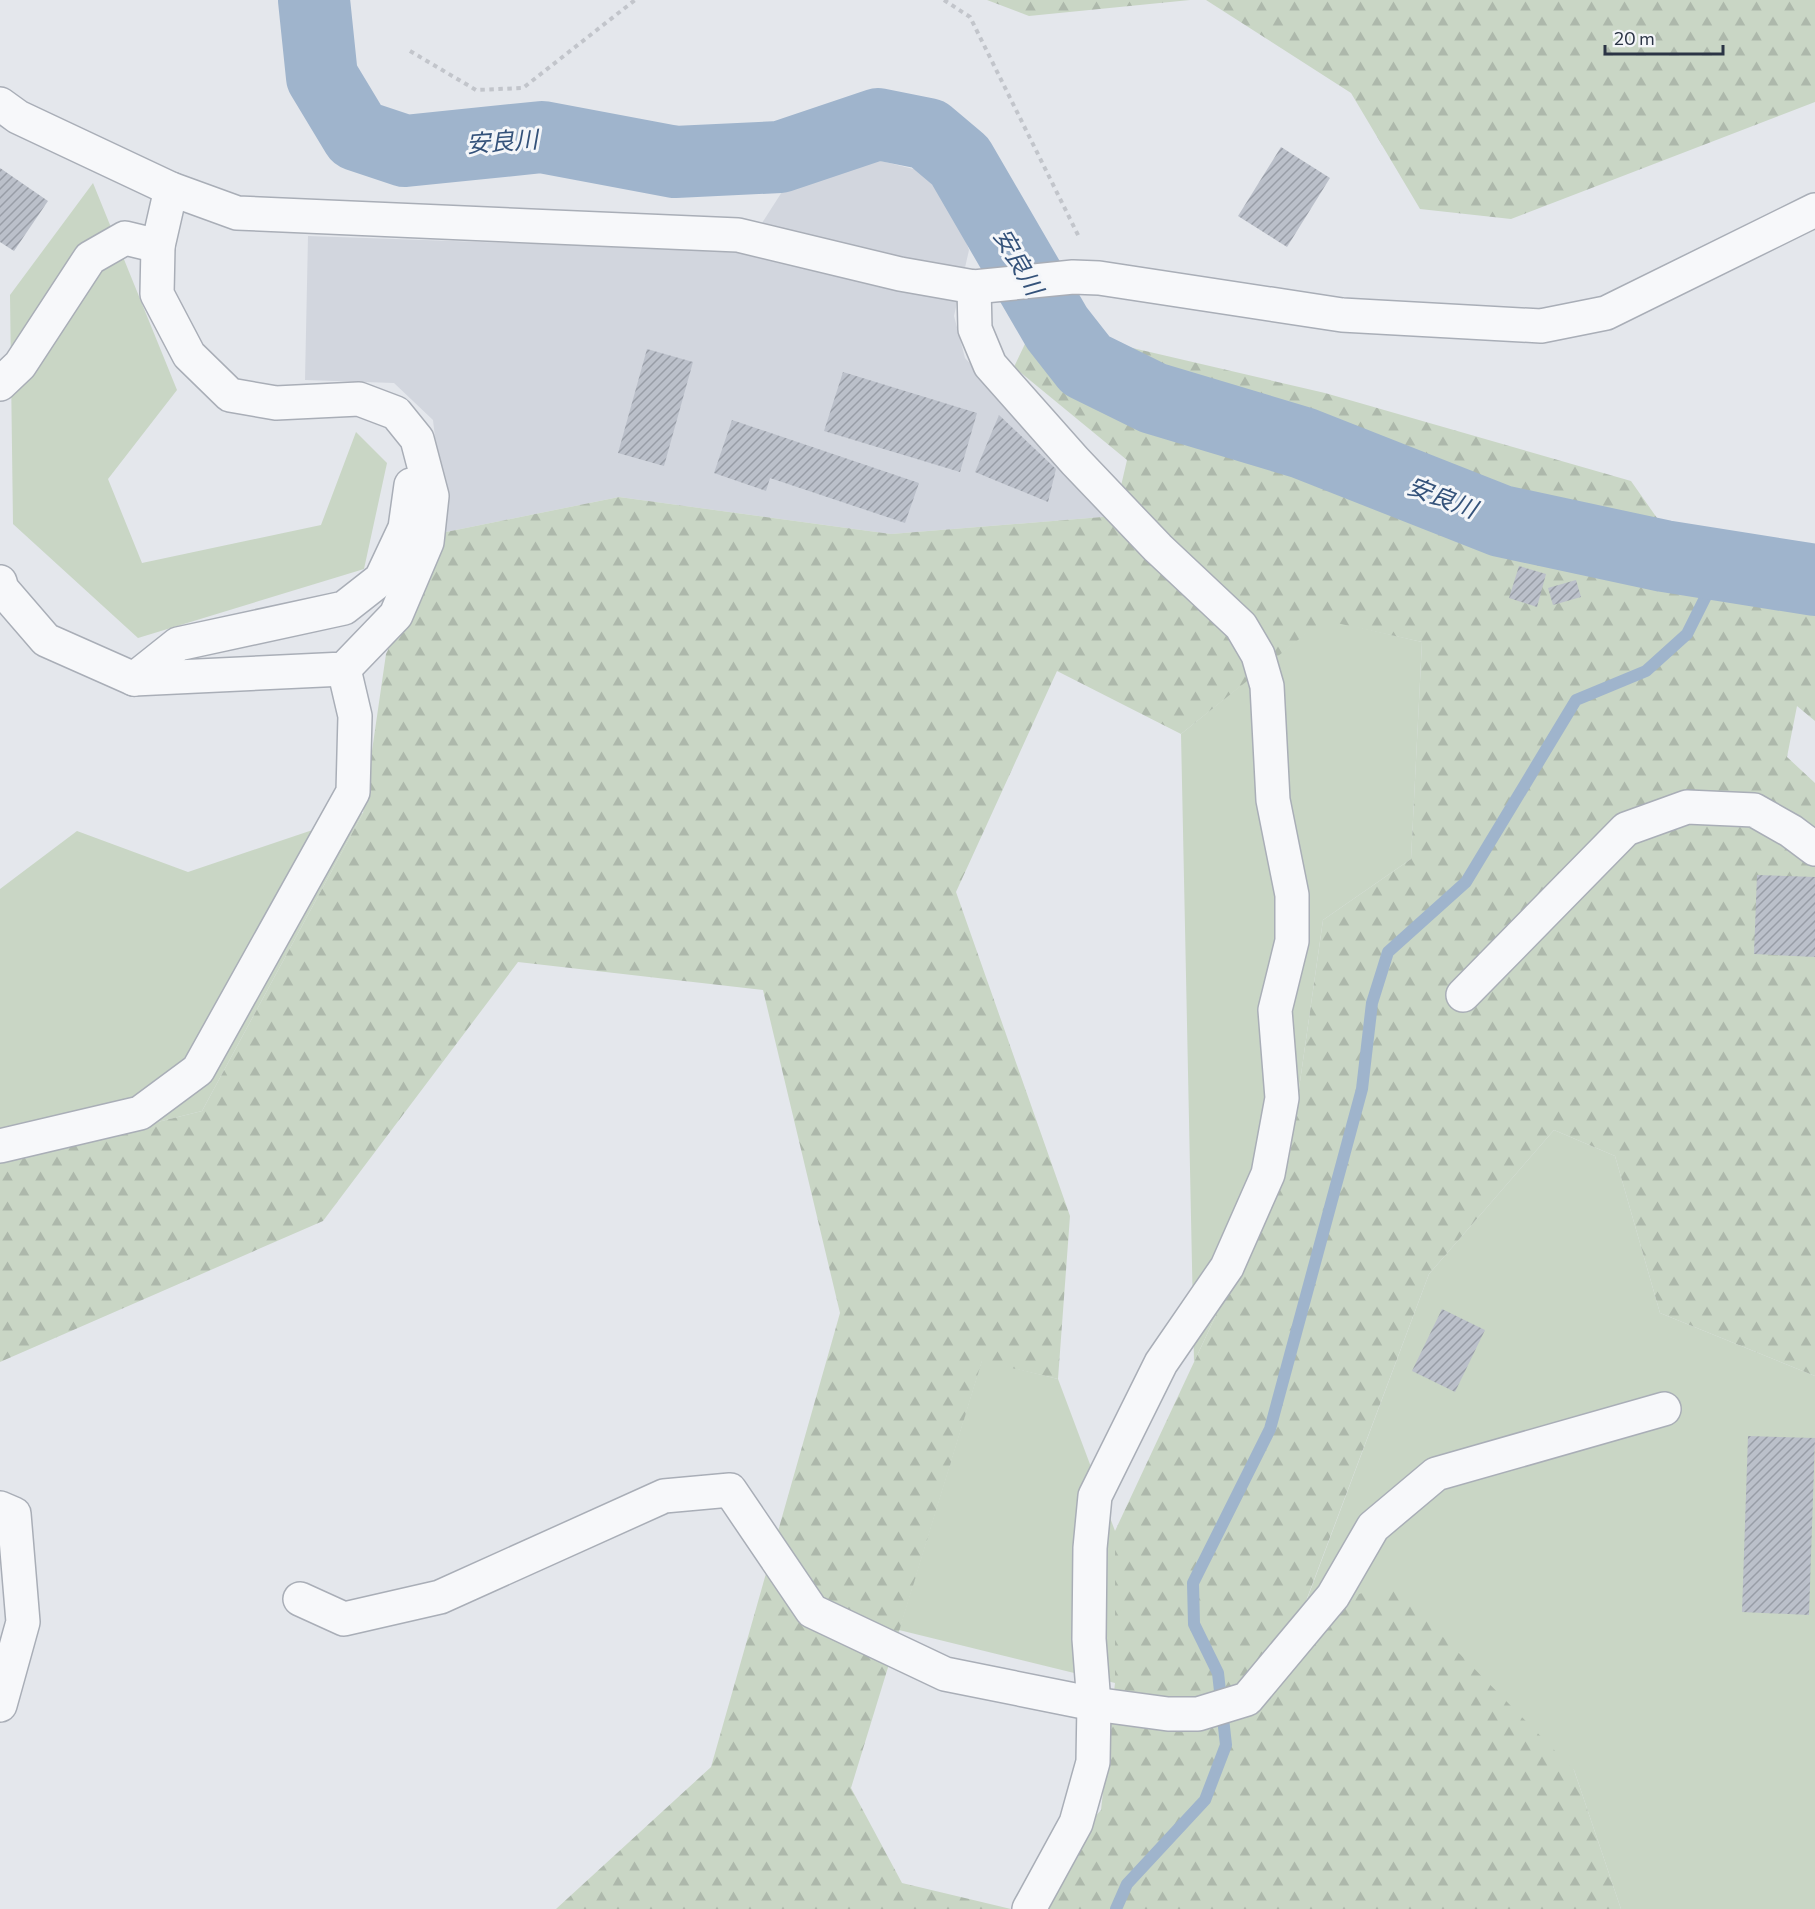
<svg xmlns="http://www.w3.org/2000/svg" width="1815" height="1909" viewBox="0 0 1815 1909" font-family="Commissioner,'Noto Sans JP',sans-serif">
<defs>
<pattern id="forest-firs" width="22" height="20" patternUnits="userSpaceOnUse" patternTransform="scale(1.5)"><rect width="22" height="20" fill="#c9d6c5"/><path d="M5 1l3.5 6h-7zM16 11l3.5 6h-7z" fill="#adb8ab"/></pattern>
<pattern id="building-hatch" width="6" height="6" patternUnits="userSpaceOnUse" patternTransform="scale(1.5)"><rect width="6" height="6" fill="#bbc0ca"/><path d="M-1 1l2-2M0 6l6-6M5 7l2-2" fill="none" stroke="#989da6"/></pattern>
</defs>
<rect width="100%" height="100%" fill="#e4e7ec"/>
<path fill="#d2d6de" d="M 865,157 L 942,176 L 969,250 L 954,316 L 965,358 L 1114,516 L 891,534 L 619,497 L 446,532 L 433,420 L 394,383 L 305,380 L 308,236 L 744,251 L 789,181 Z"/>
<g fill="#c9d6c5">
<path d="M 93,183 L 177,390 L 108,479 L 142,563 L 321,525 L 356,432 L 387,463 L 364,569 L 138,638 L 13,524 L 10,295 Z"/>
<path d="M 1323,619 L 1422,642 L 1411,859 L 1323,920 L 1289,1159 L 1194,1362 L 1181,734 Z"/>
<path d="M 363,813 L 202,1111 L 0,1161 L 0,889 L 77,831 L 188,872 Z"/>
<path d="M 1554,1130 L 1615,1156 L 1660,1313 L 1815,1376 L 1815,1909 L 1621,1909 L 1574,1770 L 1303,1610 L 1429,1274 Z"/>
<path d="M 982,1360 L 1058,1379 L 1115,1531 L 1115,1683 L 899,1630 Z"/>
</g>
<g fill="url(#forest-firs)">
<path d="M 987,0 L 1190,0 L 1029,16 Z"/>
<path d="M 1206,0 L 1815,0 L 1815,102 L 1511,219 L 1420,209 L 1351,93 Z"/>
<path d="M 1034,325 L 1325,393 L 1631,481 L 1657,518 L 1654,564 L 1815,587 L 1815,721 L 1797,706 L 1787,757 L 1815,783 L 1815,1376 L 1660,1313 L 1615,1156 L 1554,1130 L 1429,1274 L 1303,1609 L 1392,1585 L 1574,1770 L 1621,1909 L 1013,1909 L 1101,1810 L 1115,1683 L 1115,1531 L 1289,1159 L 1323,920 L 1411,859 L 1422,642 L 1323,620 L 1181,734 L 1057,671 L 956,892 L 1070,1216 L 1058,1379 L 982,1361 L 851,1788 L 902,1883 L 1011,1909 L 556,1909 L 711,1767 L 840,1313 L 763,990 L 518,962 L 323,1221 L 0,1362 L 0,1161 L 202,1111 L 363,813 L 386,654 L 446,532 L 619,497 L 891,534 L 1114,516 L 1127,460 L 1014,367 Z"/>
</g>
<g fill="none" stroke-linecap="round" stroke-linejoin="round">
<path stroke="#9fb4cc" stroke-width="12" d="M 1116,1909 L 1127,1884 L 1205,1800 L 1226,1745 L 1218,1673 L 1194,1624 L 1193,1583 L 1270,1429 L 1362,1089 L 1372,1003 L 1388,952 L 1466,882 L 1576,700 L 1646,671 L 1687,634 L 1715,578 L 1727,566"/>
<path stroke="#9fb4cc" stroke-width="72" d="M 314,0 L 322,77 L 357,135 L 405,151 L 542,137 L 675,162 L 780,157 L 878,124 L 928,134 L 960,161 L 1057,328 L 1086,365 L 1153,398 L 1303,443 L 1501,521 L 1664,556 L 1815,580"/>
</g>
<g fill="url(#building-hatch)">
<path d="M 1281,147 L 1330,178 L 1287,247 L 1238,216 Z"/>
<path d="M 0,168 L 48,201 L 14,251 L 0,242 Z"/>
<path d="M 647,349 L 693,362 L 664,466 L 618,453 Z"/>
<path d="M 843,372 L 977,413 L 960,472 L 824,431 Z"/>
<path d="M 999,415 L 1056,469 L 1048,502 L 975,472 Z"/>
<path d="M 732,420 L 919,483 L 905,523 L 770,478 L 766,491 L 714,473 Z"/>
<path d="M 1519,566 L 1546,574 L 1537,607 L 1509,598 Z"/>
<path d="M 1576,580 L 1581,597 L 1553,605 L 1548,588 Z"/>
<path d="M 1757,875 L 1815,877 L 1815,957 L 1754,954 Z"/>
<path d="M 1442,1309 L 1485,1330 L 1455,1392 L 1412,1371 Z"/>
<path d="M 1748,1436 L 1815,1438 L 1809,1615 L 1742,1612 Z"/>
</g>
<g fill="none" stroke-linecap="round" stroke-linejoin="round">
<g stroke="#a9aeb7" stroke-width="36">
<g id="minor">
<path d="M 0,104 L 18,117 L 171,189 L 237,213 L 738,235 L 900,274 L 974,287 L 1073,277 L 1099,278 L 1342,315 L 1541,326 L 1606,313 L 1815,210"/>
<path d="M 974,287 L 975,329 L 990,365 L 1075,461 L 1158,548 L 1241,626 L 1258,655 L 1267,686 L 1273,800 L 1292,895 L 1292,941 L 1275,1010 L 1282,1098 L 1268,1174 L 1227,1267 L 1161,1363 L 1095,1496 L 1090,1548 L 1089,1639 L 1094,1704 L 1093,1762 L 1076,1823 L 1029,1909"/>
<path d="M 0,384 L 20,365 L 90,258 L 125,238 L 158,246"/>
<path d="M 0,582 L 2,589 L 46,640 L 134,679 L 178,644 L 344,608 L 381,579 L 405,528 L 411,485"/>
<path d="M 134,679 L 344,669 L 396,615 L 427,542 L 432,496 L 417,439 L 396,413 L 359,399 L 276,403 L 230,395 L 189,355 L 157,294 L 158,246 L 171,189"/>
<path d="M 1463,995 L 1626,829 L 1687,807 L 1754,810 L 1791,831 L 1815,849"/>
<path d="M 0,1146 L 140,1113 L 198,1070 L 353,792 L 355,716 L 344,669"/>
<path d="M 0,1508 L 14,1514 L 23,1622 L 0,1705"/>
<path d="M 300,1599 L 344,1619 L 440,1597 L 664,1496 L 730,1490 L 812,1611 L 945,1674 L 1094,1704 L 1168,1714 L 1198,1714 L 1247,1699 L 1333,1596 L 1373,1527 L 1436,1474 L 1664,1409"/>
</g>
</g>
<g stroke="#c2c5cb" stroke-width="4" stroke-dasharray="4.5 4.5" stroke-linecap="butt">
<path d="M 944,0 L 970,17 L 1080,239"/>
<path d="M 410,51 L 476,90 L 523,88 L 635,0"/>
</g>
<use href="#minor" stroke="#f7f8fa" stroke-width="33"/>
</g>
<g text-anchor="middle" stroke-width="6" stroke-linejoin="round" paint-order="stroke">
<g font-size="24" font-style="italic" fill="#34527a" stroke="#f4f6f9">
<text transform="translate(502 142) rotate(-4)" y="8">安良川</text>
<text transform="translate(1018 262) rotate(60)" y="8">安良川</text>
<text transform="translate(1442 498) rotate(21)" y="8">安良川</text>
</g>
</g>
<path d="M1605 45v9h118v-9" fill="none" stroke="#2b3445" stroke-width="3"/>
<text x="1614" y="45" font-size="18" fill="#2b3445" stroke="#f4f6f9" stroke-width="4.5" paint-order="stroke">20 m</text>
</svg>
